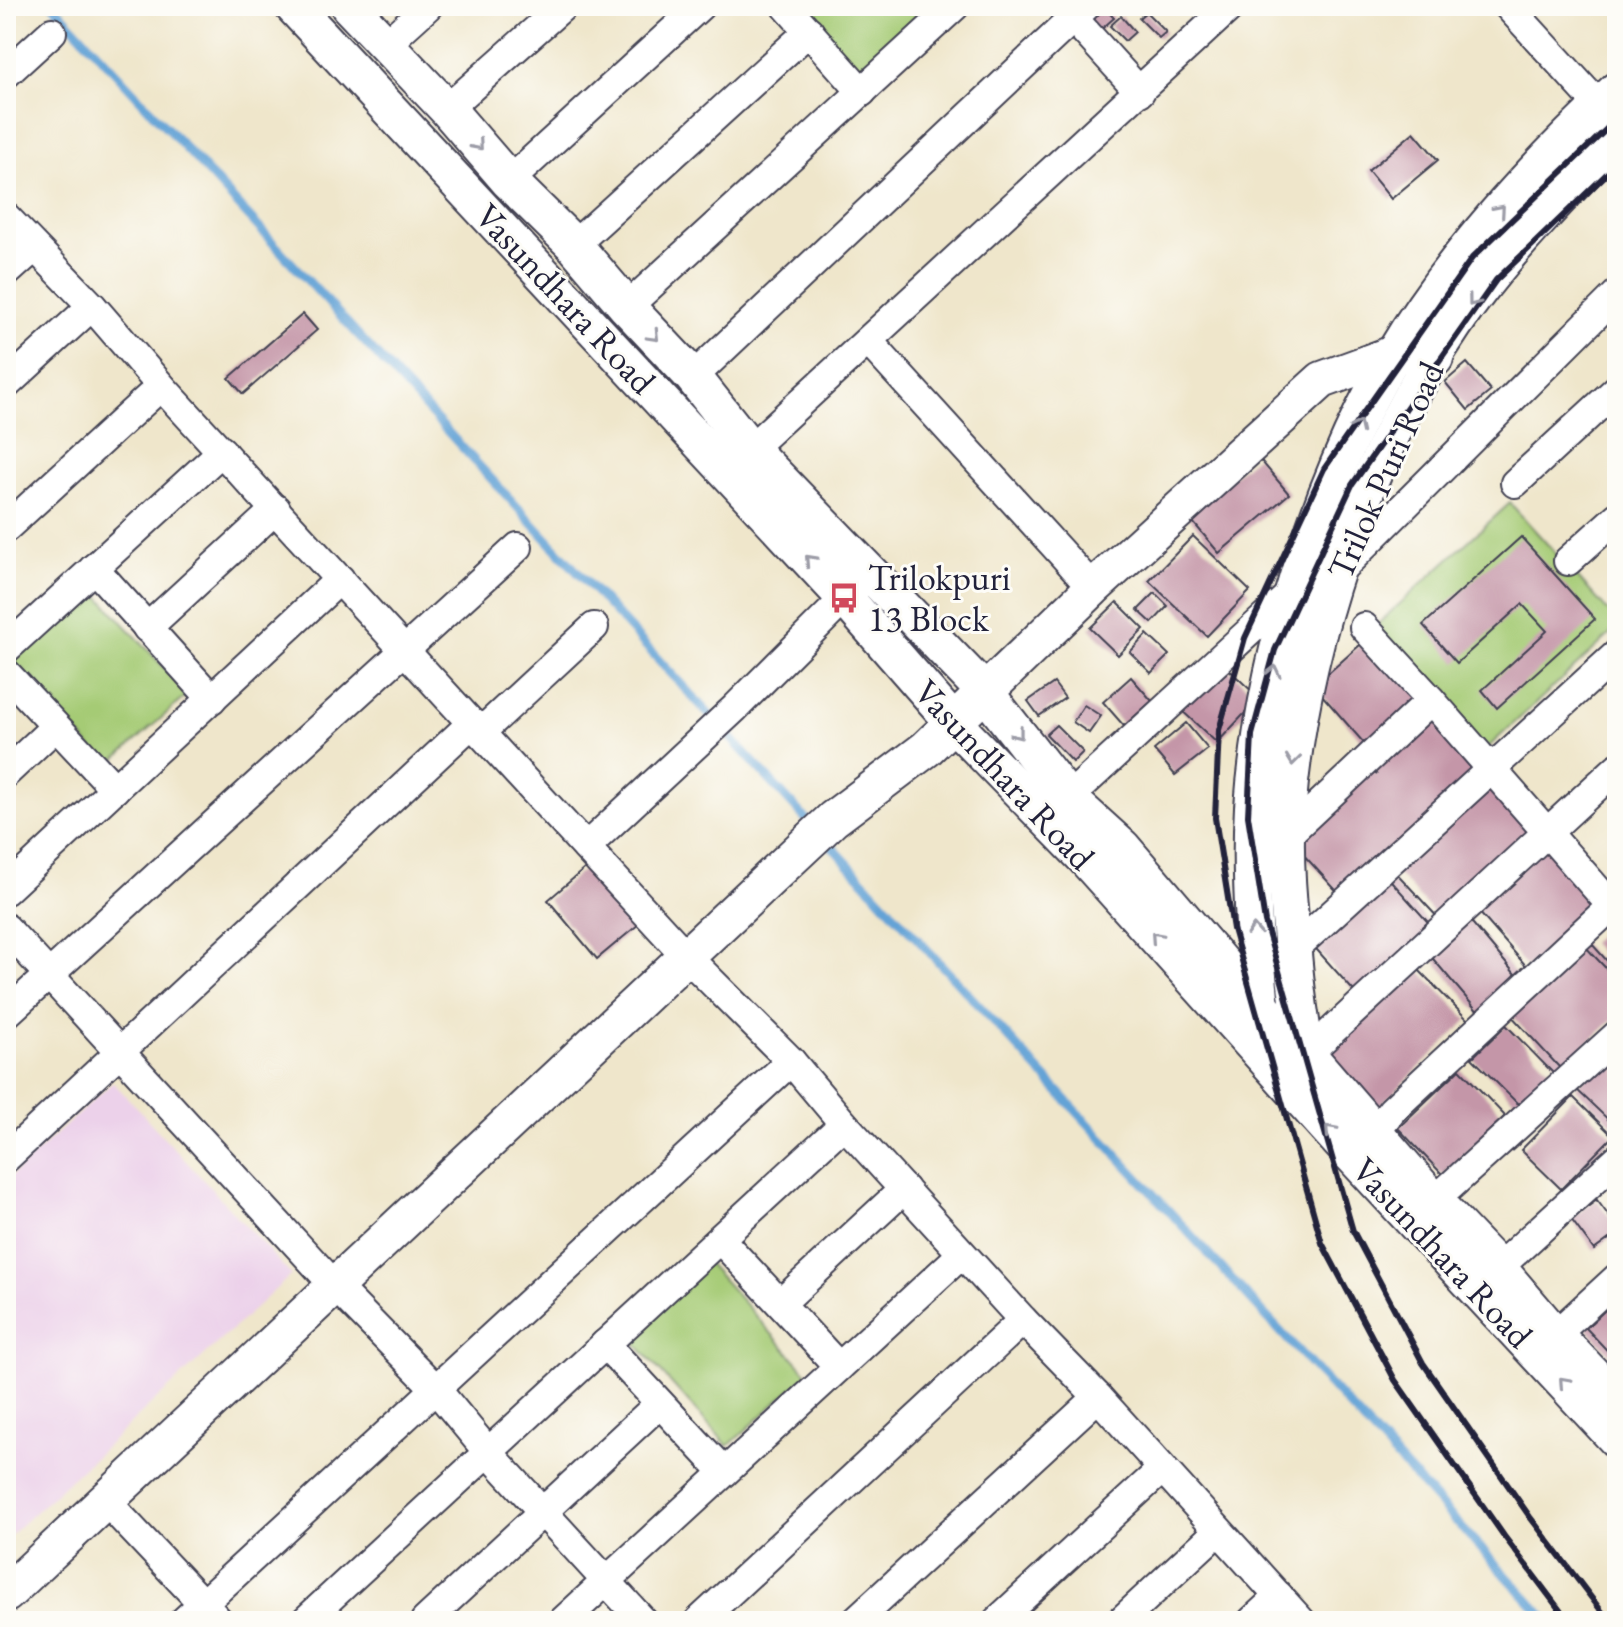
<svg xmlns="http://www.w3.org/2000/svg" width="1623" height="1627" viewBox="0 0 1623 1627" font-family="'EB Garamond',serif">
<rect width="100%" height="100%" fill="#fdfcf7"/>
<filter id="ink" filterUnits="userSpaceOnUse"><feTurbulence type="fractalNoise" baseFrequency=".0125" numOctaves="2"/><feDisplacementMap in="SourceGraphic" scale="16" xChannelSelector="R" yChannelSelector="G"/><feConvolveMatrix kernelMatrix="1 2 1 2 8 2 1 2 1" color-interpolation-filters="sRGB"/></filter>
<filter id="wash" filterUnits="userSpaceOnUse"><feTurbulence type="fractalNoise" baseFrequency=".006" numOctaves="4" result="noise"/><feDisplacementMap in="SourceGraphic" scale="32" xChannelSelector="R" yChannelSelector="G"/><feGaussianBlur stdDeviation="1.8" result="paint"/><feColorMatrix in="noise" values="0 0 0 0 0 0 0 0 0 0 0 0 0 0 0 0 0 1.4 0 .05"/><feComposite in="paint" operator="in"/></filter>
<g filter="url(#wash)">
<rect width="100%" height="100%" fill="#efe6cb"/>
<path fill="#ecd1ea" d="M 113,1082 L 291,1275 L 6,1539 L 6,1181 Z"/>
<g fill="#a5cb75" stroke="#647658" stroke-width="2">
<path d="M 796,6 L 942,6 L 864,78 Z"/>
<path d="M 1510,503 L 1617,621 L 1617,628 L 1484,751 L 1370,631 Z"/>
<path d="M 87,583 L 188,694 L 108,766 L 7,655 Z"/>
<path d="M 707,1262 L 808,1374 L 728,1446 L 627,1334 Z"/>
</g>
<g fill="none" stroke-linecap="round" stroke-linejoin="round">
<g stroke="#63a3d6" stroke-width="9">
<path d="M 54,6 L 815,829"/>
<path d="M 825,839 L 1548,1621"/>
</g>
</g>
<g id="blocks">
<g fill="#c496a8">
<path d="M 1093,6 L 1103,6 L 1114,18 L 1097,33 L 1083,15 Z"/>
<path d="M 1146,12 L 1166,32 L 1159,38 L 1139,18 Z"/>
<path d="M 1121,16 L 1135,32 L 1125,41 L 1110,26 Z"/>
<path d="M 1414,132 L 1438,160 L 1391,199 L 1368,171 Z"/>
<path d="M 303,314 L 317,330 L 243,394 L 229,378 Z"/>
<path d="M 1467,363 L 1491,391 L 1468,410 L 1445,382 Z"/>
<path d="M 1257,456 L 1289,494 L 1219,553 L 1187,515 Z"/>
<path d="M 1193,536 L 1250,591 L 1207,636 L 1149,581 Z"/>
<path d="M 1521,537 L 1595,619 L 1497,708 L 1482,690 L 1547,631 L 1522,604 L 1457,663 L 1423,625 Z"/>
<path d="M 1155,593 L 1168,606 L 1152,623 L 1138,610 Z"/>
<path d="M 1117,602 L 1144,629 L 1118,655 L 1090,628 Z"/>
<path d="M 1147,634 L 1169,655 L 1151,673 L 1130,652 Z"/>
<path d="M 1370,636 L 1426,699 L 1370,750 L 1314,686 Z"/>
<path d="M 1222,663 L 1259,698 L 1217,743 L 1179,708 Z"/>
<path d="M 1131,677 L 1152,701 L 1124,726 L 1103,702 Z"/>
<path d="M 1054,683 L 1065,698 L 1039,716 L 1028,701 Z"/>
<path d="M 1084,705 L 1101,716 L 1089,733 L 1073,722 Z"/>
<path d="M 1425,709 L 1484,773 L 1344,899 L 1290,840 L 1368,768 L 1377,775 L 1366,763 Z"/>
<path d="M 1186,723 L 1208,749 L 1175,775 L 1154,750 Z"/>
<path d="M 1056,725 L 1083,752 L 1073,762 L 1046,734 Z"/>
<path d="M 1488,776 L 1540,834 L 1442,922 L 1389,865 Z"/>
<path d="M 1548,839 L 1602,902 L 1527,967 L 1472,904 Z"/>
<path d="M 589,865 L 639,924 L 597,959 L 548,900 Z"/>
<path d="M 1384,873 L 1435,930 L 1360,998 L 1309,941 Z"/>
<path d="M 1468,918 L 1520,980 L 1480,1014 L 1428,953 Z"/>
<path d="M 1615,921 L 1617,923 L 1617,972 L 1591,943 Z"/>
<path d="M 1582,943 L 1617,980 L 1617,1016 L 1560,1068 L 1508,1012 Z"/>
<path d="M 1411,962 L 1468,1020 L 1375,1111 L 1318,1052 Z"/>
<path d="M 1506,1025 L 1554,1074 L 1519,1105 L 1472,1058 Z"/>
<path d="M 1617,1045 L 1617,1128 L 1575,1088 Z"/>
<path d="M 1460,1069 L 1505,1116 L 1443,1175 L 1398,1128 Z"/>
<path d="M 1573,1097 L 1613,1136 L 1561,1189 L 1521,1150 Z"/>
<path d="M 1597,1200 L 1617,1227 L 1617,1233 L 1594,1250 L 1571,1219 Z"/>
<path d="M 1617,1299 L 1617,1361 L 1586,1328 Z"/>
</g>
</g>
</g>
<g filter="url(#ink)">
<use href="#blocks" fill-opacity="0" stroke="#413f51" stroke-width="2"/>
<g fill="none" stroke-linecap="round" stroke-linejoin="round">
<g stroke="#413f51" stroke-width="32">
<g id="minor">
<path d="M 786,6 L 862,92"/>
<path d="M 1062,6 L 1140,92"/>
<path d="M 1508,6 L 1614,122"/>
<path d="M 386,44 L 428,6"/>
<path d="M 6,74 L 52,32"/>
<path d="M 447,109 L 563,6"/>
<path d="M 509,181 L 700,6"/>
<path d="M 6,217 L 92,306 L 161,386 L 687,957 L 791,1061 L 844,1124 L 1023,1320 L 1098,1397 L 1301,1621"/>
<path d="M 574,245 L 809,31"/>
<path d="M 6,273 L 34,248"/>
<path d="M 627,307 L 955,6"/>
<path d="M 869,342 L 1093,588"/>
<path d="M 693,377 L 1086,6"/>
<path d="M 6,385 L 92,306"/>
<path d="M 750,449 L 1231,6"/>
<path d="M 1515,483 L 1617,389"/>
<path d="M 6,528 L 161,386"/>
<path d="M 1568,561 L 1617,517"/>
<path d="M 94,568 L 212,699"/>
<path d="M 1340,570 L 1617,294"/>
<path d="M 1364,627 L 1431,700 L 1617,912"/>
<path d="M 147,628 L 276,509"/>
<path d="M 6,649 L 222,451"/>
<path d="M 6,673 L 115,789"/>
<path d="M 481,732 L 594,627"/>
<path d="M 6,773 L 55,727"/>
<path d="M 1068,798 L 1298,587"/>
<path d="M 1287,835 L 1431,700"/>
<path d="M 586,847 L 735,708 L 859,584"/>
<path d="M 6,890 L 340,579"/>
<path d="M 6,928 L 335,1286 L 436,1389 L 488,1452 L 643,1621"/>
<path d="M 1293,950 L 1617,654"/>
<path d="M 6,1014 L 518,547"/>
<path d="M 1307,1054 L 1617,768"/>
<path d="M 1374,1133 L 1392,1110 L 1617,901"/>
<path d="M 6,1158 L 472,723"/>
<path d="M 1434,1201 L 1617,1035"/>
<path d="M 720,1239 L 839,1367"/>
<path d="M 1498,1268 L 1617,1159"/>
<path d="M 781,1303 L 904,1189"/>
<path d="M 1555,1335 L 1617,1278"/>
<path d="M 605,1344 L 724,1472"/>
<path d="M 106,1501 L 219,1621"/>
<path d="M 184,1621 L 791,1061"/>
<path d="M 305,1621 L 844,1124"/>
<path d="M 425,1621 L 659,1404"/>
<path d="M 563,1621 L 962,1254"/>
<path d="M 699,1621 L 1023,1320"/>
<path d="M 855,1621 L 1098,1397"/>
<path d="M 997,1621 L 1162,1469"/>
<path d="M 1121,1621 L 1218,1531"/>
<path d="M 1252,1621 L 1279,1596"/>
</g>
</g>
<g stroke="#413f51" stroke-width="40">
<g id="tertiary">
<path d="M 293,6 L 845,598 L 962,732 L 1083,856 L 1350,1153 L 1617,1440"/>
<path d="M 349,6 L 447,109 L 509,181 L 574,245 L 627,307 L 693,377 L 750,449 L 985,692 L 1068,798 L 1122,847 L 1244,990 L 1307,1054 L 1434,1201 L 1498,1268 L 1555,1335 L 1617,1400"/>
<path d="M 1261,1007 C 1254,941 1249,874 1253,807 C 1265,644 1330,442 1424,307 C 1479,227 1546,156 1617,90"/>
<path d="M 1307,1054 C 1298,1012 1294,971 1291,928 C 1287,890 1284,851 1287,813 C 1300,648 1361,463 1454,325 C 1500,257 1560,197 1617,138"/>
<path d="M 6,1594 L 833,819 L 926,749 L 1093,588 L 1322,380 L 1396,353 L 1435,358"/>
</g>
</g>
<use href="#minor" stroke="#fff" stroke-width="28"/>
<use href="#tertiary" stroke="#fff" stroke-width="36"/>
<g stroke="#22223b" stroke-width="6">
<path d="M 1568,1621 L 1504,1536 L 1395,1380 L 1322,1243 L 1233,929 L 1215,818 L 1219,730 L 1245,638 L 1324,469 L 1472,258 L 1617,119"/>
<path d="M 1609,1621 L 1530,1517 L 1423,1363 L 1353,1231 L 1265,922 L 1248,816 L 1252,735 L 1275,650 L 1352,485 L 1496,280 L 1617,164"/>
</g>
</g>
<defs><path id="oneway-chevron" d="M-2-3.5L2.5 0L-2 3.5" fill="none" stroke-width="1.6" stroke-linecap="round" stroke-linejoin="round" transform="scale(2)"/></defs>
<g stroke="#9c9ca7">
<use href="#oneway-chevron" transform="translate(478 145) rotate(49)"/>
<use href="#oneway-chevron" transform="translate(1500 210) rotate(-49)"/>
<use href="#oneway-chevron" transform="translate(1473 301) rotate(127)"/>
<use href="#oneway-chevron" transform="translate(654 336) rotate(46)"/>
<use href="#oneway-chevron" transform="translate(1358 426) rotate(-65)"/>
<use href="#oneway-chevron" transform="translate(810 560) rotate(-133)"/>
<use href="#oneway-chevron" transform="translate(1274 671) rotate(-77)"/>
<use href="#oneway-chevron" transform="translate(1018 734) rotate(52)"/>
<use href="#oneway-chevron" transform="translate(1293 760) rotate(97)"/>
<use href="#oneway-chevron" transform="translate(1254 930) rotate(-93)"/>
<use href="#oneway-chevron" transform="translate(1156 937) rotate(-132)"/>
<use href="#oneway-chevron" transform="translate(1330 1130) rotate(-132)"/>
<use href="#oneway-chevron" transform="translate(1564 1382) rotate(-132)"/>
</g>
</g>
<defs>
<g id="bus-bare" transform="scale(2.4)"><path d="M-5-6H5V4H4V6H2V4H-2V6H-4V4H-5ZM-3.5-4V0h7V-4ZM-3.5 1.2v1.5H-2V1.2ZM2 1.2v1.5H3.5V1.2Z" fill="#d1495b" stroke="#fdfcf7" stroke-width="2.5" paint-order="stroke"/></g>
</defs>
<g fill-rule="evenodd">
<use href="#bus-bare" x="844" y="598"/>
</g>
<g text-anchor="middle" stroke-width="6" stroke-linejoin="round" paint-order="stroke">
<g font-size="36" fill="#22223b" stroke="#fdfcf7">
<text transform="translate(566 298) rotate(47)" y="13">Vasundhara Road</text>
<text transform="translate(1385 470) rotate(-66)" y="13">Trilok Puri Road</text>
<text transform="translate(1005 774) rotate(47)" y="13">Vasundhara Road</text>
<text transform="translate(1443 1252) rotate(47)" y="13">Vasundhara Road</text>
</g>
<g font-size="36" fill="#22223b" stroke="#fdfcf7" text-anchor="start">
<text x="868" y="590">Trilokpuri<tspan x="868" dy="41">13 Block</tspan></text>
</g>
</g>
<rect width="1623" height="1627" fill="none" stroke="#fdfcf7" stroke-width="32"/>
</svg>
